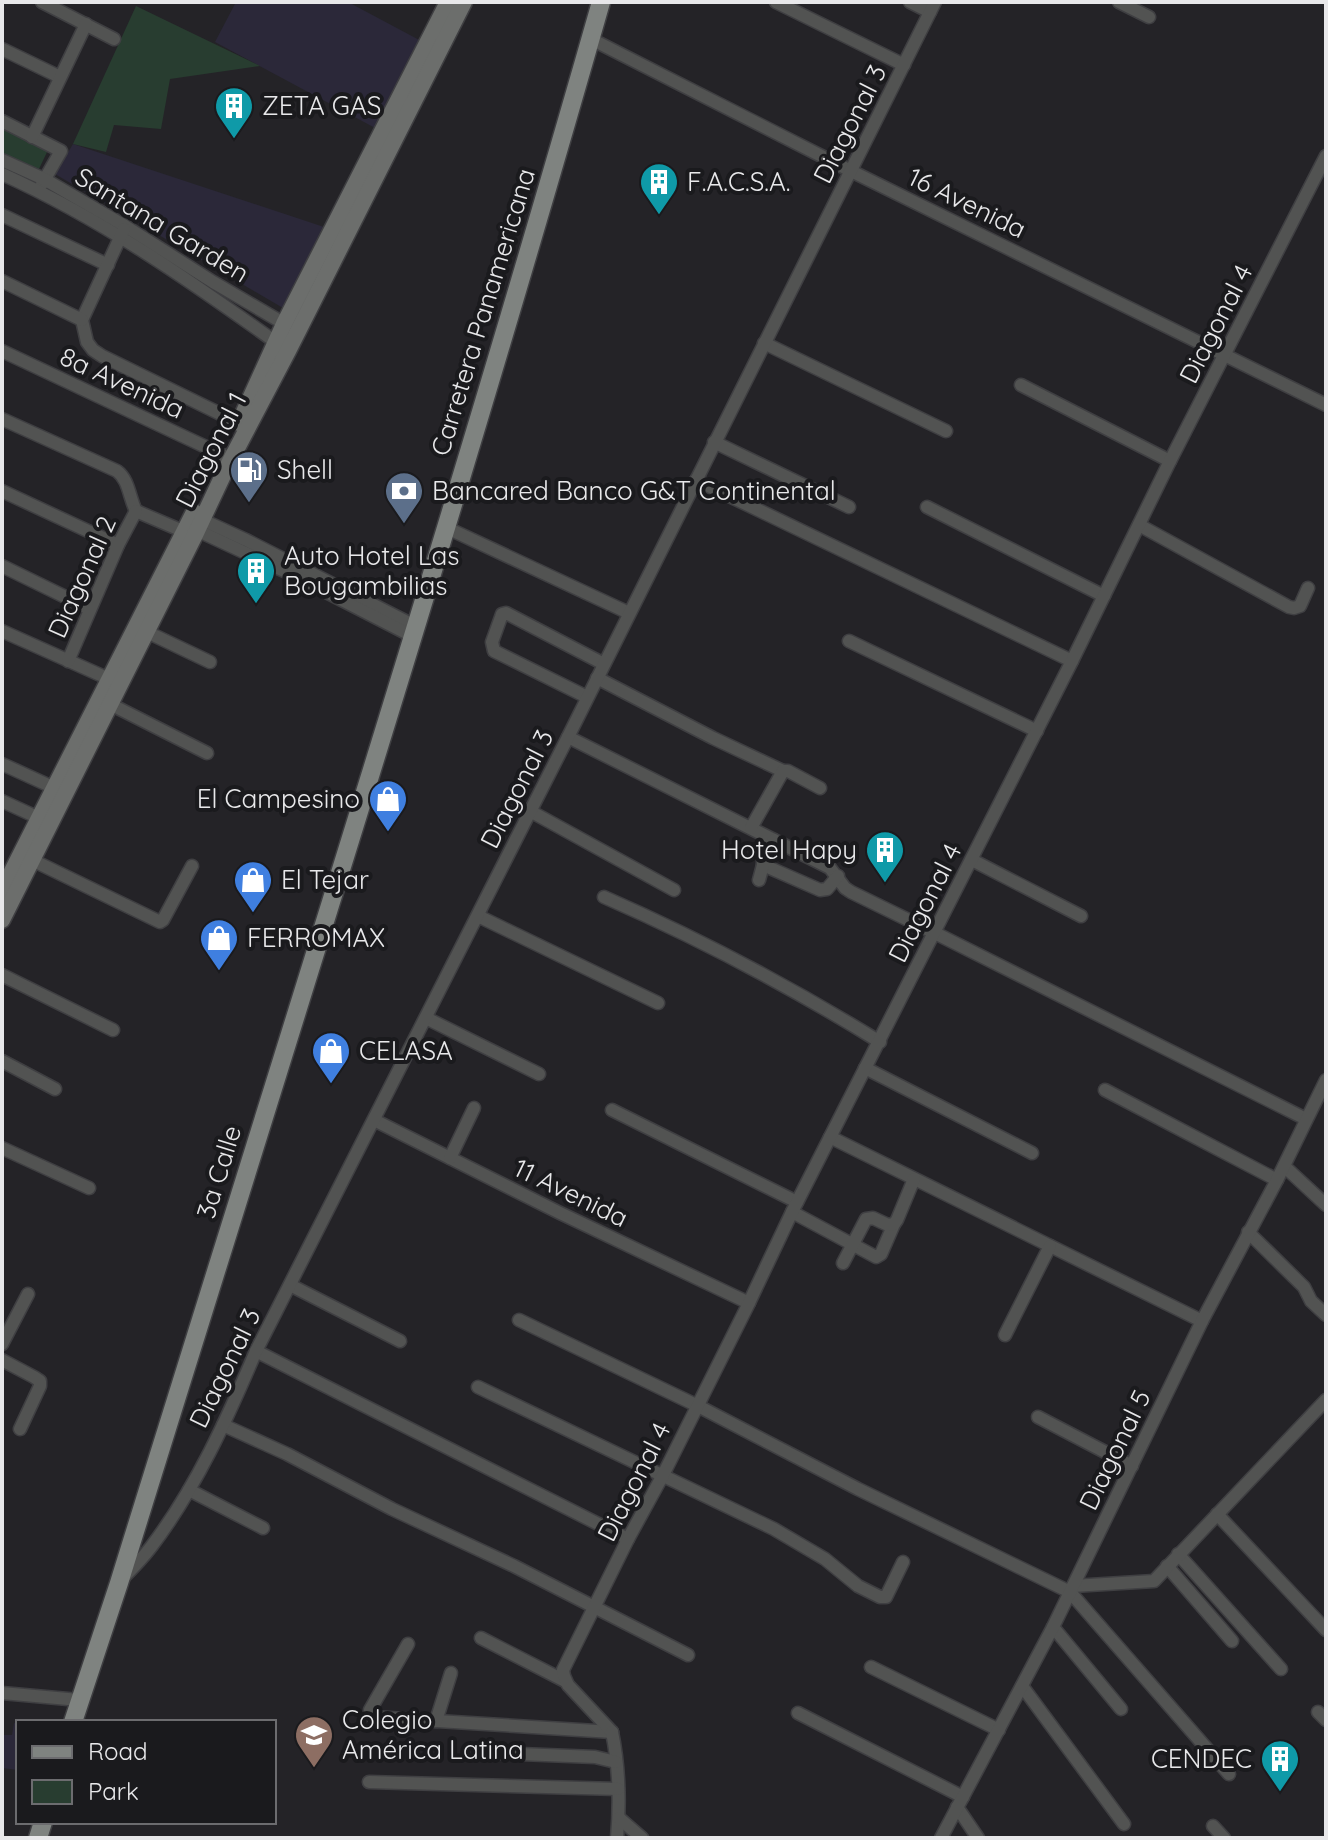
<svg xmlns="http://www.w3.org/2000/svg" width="1328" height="1840" viewBox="0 0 1328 1840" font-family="Quicksand,sans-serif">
<rect width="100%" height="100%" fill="#242327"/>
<g fill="#2b2839">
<path d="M 236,2 L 348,2 L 423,42 L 377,129 L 215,42 Z"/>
<path d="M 73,144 L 324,227 L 283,308 L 55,174 Z"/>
<path d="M 14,1723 L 18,1724 L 18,1770 L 2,1768 L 3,1735 L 12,1735 Z"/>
</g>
<g fill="#283d30">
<path d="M 136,6 L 260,66 L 170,79 L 161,129 L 114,125 L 106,152 L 73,144 Z"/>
<path d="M 2,128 L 48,150 L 38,171 L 2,155 Z"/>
</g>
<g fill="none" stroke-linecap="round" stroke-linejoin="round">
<g stroke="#3f3f42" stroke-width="15">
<g id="minor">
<path d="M 42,2 L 114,39"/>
<path d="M 776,2 L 904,65"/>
<path d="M 910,2 L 930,12"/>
<path d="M 1119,2 L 1149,17"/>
<path d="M 591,39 L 851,171 L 1326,405"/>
<path d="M 2,49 L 60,77"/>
<path d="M 2,121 L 61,151 L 42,184"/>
<path d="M 32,137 L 86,24"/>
<path d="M 2,160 L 44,179 L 125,226 L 213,282 L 290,327"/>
<path d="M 2,174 C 102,219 192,282 281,346"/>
<path d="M 2,215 L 108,265"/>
<path d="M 124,229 L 82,320 L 87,342 L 93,350 L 102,356 L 239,423"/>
<path d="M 2,281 L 82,320"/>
<path d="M 764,343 L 946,431"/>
<path d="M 2,351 L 223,455"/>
<path d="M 1021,385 L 1170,461"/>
<path d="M 2,419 L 117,471 C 129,480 129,497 136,511"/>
<path d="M 714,442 L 849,507"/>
<path d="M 696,480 L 1072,661"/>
<path d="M 2,491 L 118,545"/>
<path d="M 927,507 L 1104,596"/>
<path d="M 136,511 L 192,535"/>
<path d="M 196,517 L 246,540 L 415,626"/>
<path d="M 1139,525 L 1289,607 L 1294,608 L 1300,606 L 1308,588"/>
<path d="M 190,527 L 297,577 L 412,636"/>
<path d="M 445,527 L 629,613"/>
<path d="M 2,566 L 90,609"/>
<path d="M 2,631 L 116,682"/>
<path d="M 147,632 L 210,662"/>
<path d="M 849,641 L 1037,731"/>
<path d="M 68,661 L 118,545 L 136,511"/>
<path d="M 597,678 L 713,738 L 783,771"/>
<path d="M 587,697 L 494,651 L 492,642 L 501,617 L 502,614 L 506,613 L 604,664"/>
<path d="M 110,704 L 207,753"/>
<path d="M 568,737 L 830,868 L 845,888 L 851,892 L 935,933 L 1306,1119"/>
<path d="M 2,764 L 59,790"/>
<path d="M 2,801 L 39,818"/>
<path d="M 530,811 L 674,890"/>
<path d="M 751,828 L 783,771 L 788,771 L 820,788"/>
<path d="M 32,860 L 160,922 L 163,920 L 192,866"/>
<path d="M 972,860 L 1081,916"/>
<path d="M 763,865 L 820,890 L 827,889 L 838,876"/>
<path d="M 759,880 L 763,865 L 763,857 L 774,840"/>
<path d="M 604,897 C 700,939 791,987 880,1042"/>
<path d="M 478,916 L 658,1003"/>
<path d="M 2,975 L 113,1030"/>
<path d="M 426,1018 L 539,1074"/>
<path d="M 2,1061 L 55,1089"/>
<path d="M 865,1068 L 1032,1153"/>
<path d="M 1105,1090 L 1277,1180"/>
<path d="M 612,1110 L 797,1202"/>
<path d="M 374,1120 L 560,1213 L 749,1303"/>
<path d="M 830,1137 L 1202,1321"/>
<path d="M 2,1148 L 89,1188"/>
<path d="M 450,1158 L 474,1108"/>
<path d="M 1284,1166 L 1326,1205"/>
<path d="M 792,1212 L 876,1257 L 881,1254 L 894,1224"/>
<path d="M 1248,1232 L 1304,1287 L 1311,1301 L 1326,1315"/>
<path d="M 843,1263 L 866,1219 L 873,1218 L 888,1225 L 894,1224 L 897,1220 L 914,1179"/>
<path d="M 290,1285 L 400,1341"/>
<path d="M 519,1320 L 698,1406 L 858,1489 L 1070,1592 L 1229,1774"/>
<path d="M 1005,1335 L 1050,1246"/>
<path d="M 2,1344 L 28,1294"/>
<path d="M 256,1351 L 628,1539"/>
<path d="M 2,1360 L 34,1377 L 40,1381 L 40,1386 L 20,1429"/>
<path d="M 478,1387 L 774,1529 L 825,1559 L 858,1586 L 880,1597 L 886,1597 L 903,1562"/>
<path d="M 1038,1417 L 1132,1466"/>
<path d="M 223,1425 L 287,1454 L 392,1509 L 514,1566 L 688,1655"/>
<path d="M 189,1490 L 263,1528"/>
<path d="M 1217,1514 L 1326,1630"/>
<path d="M 1178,1554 L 1281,1669"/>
<path d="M 1167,1566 L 1232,1641"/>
<path d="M 122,1579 C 132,1569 142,1559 151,1547 C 196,1488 227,1419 256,1351 L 568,737 L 935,2"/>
<path d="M 1073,1586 L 1154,1581 L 1326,1400"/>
<path d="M 1053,1627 L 1121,1709"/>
<path d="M 481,1638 L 565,1681"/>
<path d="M 408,1644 L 370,1710 L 370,1713 L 373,1717 L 612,1732"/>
<path d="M 871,1667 L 999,1730"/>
<path d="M 1022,1686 L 1124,1824"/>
<path d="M 2,1693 L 79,1700"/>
<path d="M 1318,1712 L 1326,1720"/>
<path d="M 798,1713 L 963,1797"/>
<path d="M 436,1721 L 451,1673"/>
<path d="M 612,1732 L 568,1685 L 564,1676 L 563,1670 L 628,1539 L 663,1475 L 747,1307 L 792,1212 L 1072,661 L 1169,463 L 1326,156"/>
<path d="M 612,1732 C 619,1766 620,1803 617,1838"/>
<path d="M 496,1753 L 595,1757 L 616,1762"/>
<path d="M 369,1782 L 618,1789"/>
<path d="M 957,1807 L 978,1838"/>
<path d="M 619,1818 L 642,1838"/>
<path d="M 1213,1826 L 1224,1838"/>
<path d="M 941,1838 L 1053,1627 L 1202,1321 L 1277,1180 L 1326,1080"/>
</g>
</g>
<g stroke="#3f3f42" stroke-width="19">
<g id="secondary">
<path d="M 239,423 L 284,324 L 448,2"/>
<path d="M 2,891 L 194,512"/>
<path d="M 2,920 L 194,537 L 225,471 L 288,351 L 464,2"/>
</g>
</g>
<g stroke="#3f3f42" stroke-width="21">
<g id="primary">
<path d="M 73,1722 L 119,1583 C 282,1057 450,532 601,2"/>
<path d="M 38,1838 L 43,1822"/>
</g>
</g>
<use href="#minor" stroke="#525352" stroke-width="12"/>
<use href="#secondary" stroke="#6c6e6c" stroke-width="16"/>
<use href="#primary" stroke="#7f8380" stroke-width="18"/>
</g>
<defs>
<g id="building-pin" transform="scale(2)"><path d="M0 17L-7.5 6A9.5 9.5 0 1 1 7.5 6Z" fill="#0f9aa8" stroke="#1a1a1d"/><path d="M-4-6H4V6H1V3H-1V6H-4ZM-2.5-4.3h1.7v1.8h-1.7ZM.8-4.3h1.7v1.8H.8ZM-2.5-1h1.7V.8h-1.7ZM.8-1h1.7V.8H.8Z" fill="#fff"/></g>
<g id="fuel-pin" transform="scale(2)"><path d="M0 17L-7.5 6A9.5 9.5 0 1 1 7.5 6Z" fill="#5c6f8a" stroke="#1a1a1d"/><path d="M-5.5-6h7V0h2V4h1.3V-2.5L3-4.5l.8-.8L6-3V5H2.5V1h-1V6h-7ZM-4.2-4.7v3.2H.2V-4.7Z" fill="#fff"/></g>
<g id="bank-pin" transform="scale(2)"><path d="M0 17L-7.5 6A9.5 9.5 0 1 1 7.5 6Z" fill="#5c6f8a" stroke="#1a1a1d"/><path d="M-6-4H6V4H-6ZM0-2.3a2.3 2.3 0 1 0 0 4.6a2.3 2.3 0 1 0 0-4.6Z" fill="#fff"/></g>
<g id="shop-pin" transform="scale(2)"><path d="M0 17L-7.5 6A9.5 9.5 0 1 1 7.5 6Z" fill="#3f7fe0" stroke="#1a1a1d"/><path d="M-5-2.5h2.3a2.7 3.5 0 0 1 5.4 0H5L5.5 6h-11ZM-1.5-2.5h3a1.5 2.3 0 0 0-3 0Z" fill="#fff"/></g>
<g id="university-pin" transform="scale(2)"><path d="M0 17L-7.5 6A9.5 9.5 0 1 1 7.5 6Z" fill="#8d6e63" stroke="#1a1a1d"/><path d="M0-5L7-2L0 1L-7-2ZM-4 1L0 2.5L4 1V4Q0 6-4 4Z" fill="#fff"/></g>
</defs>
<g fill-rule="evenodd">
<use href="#building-pin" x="234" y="106"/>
<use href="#building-pin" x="659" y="182"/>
<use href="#fuel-pin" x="249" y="470"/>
<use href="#bank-pin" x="404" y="491"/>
<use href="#building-pin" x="256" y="571"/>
<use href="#shop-pin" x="388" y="799"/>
<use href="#building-pin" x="885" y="850"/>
<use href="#shop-pin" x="253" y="880"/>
<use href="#shop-pin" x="219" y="938"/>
<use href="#shop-pin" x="331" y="1051"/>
<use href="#university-pin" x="314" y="1735"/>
<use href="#building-pin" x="1280" y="1759"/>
</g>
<g text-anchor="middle" stroke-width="8" stroke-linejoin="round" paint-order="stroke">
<g font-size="26" fill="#e8e8ea" stroke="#1a1a1d" text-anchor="start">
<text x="262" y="115">ZETA GAS</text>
<text x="687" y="191">F.A.C.S.A.</text>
<text x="277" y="479">Shell</text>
<text x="432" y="500">Bancared Banco G&amp;T Continental</text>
<text x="284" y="565">Auto Hotel Las<tspan x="284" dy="30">Bougambilias</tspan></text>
<text x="360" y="808" text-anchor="end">El Campesino</text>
<text x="857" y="859" text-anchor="end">Hotel Hapy</text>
<text x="281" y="889">El Tejar</text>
<text x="247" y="947">FERROMAX</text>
<text x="359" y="1060">CELASA</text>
<text x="342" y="1729">Colegio<tspan x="342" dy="30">América Latina</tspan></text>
<text x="1252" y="1768" text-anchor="end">CENDEC</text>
</g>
<g font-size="26" fill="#e8e8ea" stroke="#1a1a1d">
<text transform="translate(850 124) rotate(-63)" y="9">Diagonal 3</text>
<text transform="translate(967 203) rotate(26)" y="9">16 Avenida</text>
<text transform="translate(162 225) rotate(31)" y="9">Santana Garden</text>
<text transform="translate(483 312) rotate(-73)" y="9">Carretera Panamericana</text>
<text transform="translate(1216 324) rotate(-63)" y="9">Diagonal 4</text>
<text transform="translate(122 383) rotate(25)" y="9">8a Avenida</text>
<text transform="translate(211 450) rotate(-63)" y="9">Diagonal 1</text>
<text transform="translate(82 577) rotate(-66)" y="9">Diagonal 2</text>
<text transform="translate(517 789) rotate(-63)" y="9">Diagonal 3</text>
<text transform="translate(925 903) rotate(-63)" y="9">Diagonal 4</text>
<text transform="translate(219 1172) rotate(-73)" y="9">3a Calle</text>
<text transform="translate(571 1193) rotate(26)" y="9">11 Avenida</text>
<text transform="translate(225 1368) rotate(-64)" y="9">Diagonal 3</text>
<text transform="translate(1115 1450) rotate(-64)" y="9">Diagonal 5</text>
<text transform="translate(634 1482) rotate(-63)" y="9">Diagonal 4</text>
</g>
</g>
<rect width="1328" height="1840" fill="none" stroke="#e8e8ea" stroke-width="8"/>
<rect x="16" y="1720" width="260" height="104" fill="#1a1a1d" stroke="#6c6c6f" stroke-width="2"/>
<rect x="32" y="1746" width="40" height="12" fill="#7f8380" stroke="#6c6c6f" stroke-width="2"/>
<text x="88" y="1760" font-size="24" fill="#e8e8ea">Road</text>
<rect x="32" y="1780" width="40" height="24" fill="#283d30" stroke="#6c6c6f" stroke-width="2"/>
<text x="88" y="1800" font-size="24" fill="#e8e8ea">Park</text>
</svg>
